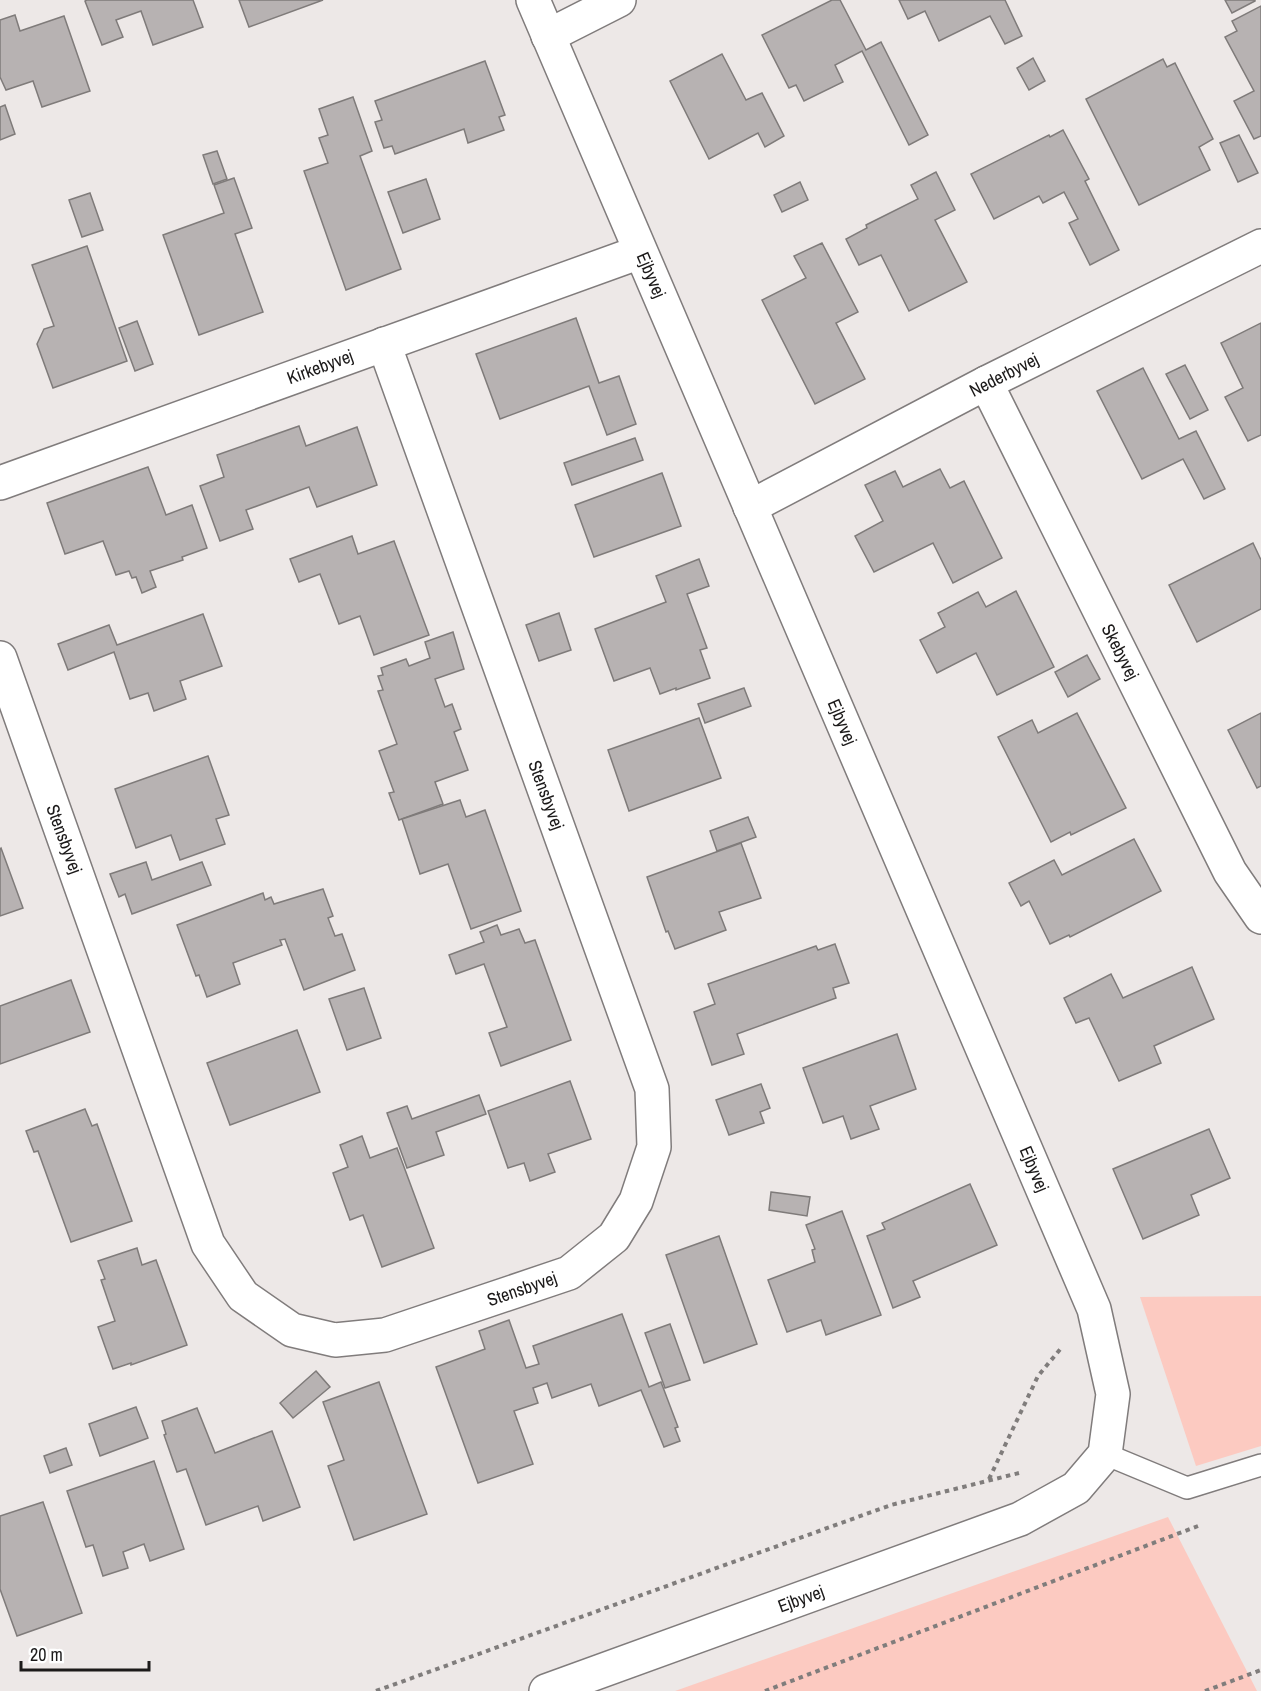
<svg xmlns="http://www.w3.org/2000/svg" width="1261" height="1691" viewBox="0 0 1261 1691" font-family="'Archivo Narrow',sans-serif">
<rect width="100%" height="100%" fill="#ede8e7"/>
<g fill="#fccac1">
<path d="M 1261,1296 L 1261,1446 L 1196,1466 L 1140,1297 Z"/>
<path d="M 1168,1517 L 1257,1691 L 675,1691 Z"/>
</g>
<g fill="#b7b2b2" stroke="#7f7b7a" stroke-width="1.5">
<path d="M 87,0 L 193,0 L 203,27 L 153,45 L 141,11 L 116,20 L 123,37 L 102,45 L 85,1 Z"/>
<path d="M 239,0 L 323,0 L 249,27 Z"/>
<path d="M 832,0 L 840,0 L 866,50 L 881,42 L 928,135 L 909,145 L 862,51 L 835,65 L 843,82 L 804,101 L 796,85 L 789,88 L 762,35 Z"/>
<path d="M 899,0 L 1005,0 L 1022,36 L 1005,44 L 990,16 L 939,41 L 925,11 L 908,19 Z"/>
<path d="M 1225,0 L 1255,0 L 1255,1 L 1232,13 Z"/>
<path d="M 1261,6 L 1261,136 L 1254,139 L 1234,101 L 1254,91 L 1225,37 L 1237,31 L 1232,21 Z"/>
<path d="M 15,15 L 20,31 L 64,16 L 90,91 L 42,107 L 33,81 L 6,90 L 0,77 L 0,20 Z"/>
<path d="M 722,54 L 746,100 L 762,93 L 784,136 L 765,147 L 758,133 L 709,159 L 670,81 Z"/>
<path d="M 1033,58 L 1045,81 L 1029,90 L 1017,68 Z"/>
<path d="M 1163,59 L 1167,67 L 1175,63 L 1213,139 L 1199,147 L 1210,170 L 1139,205 L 1086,99 Z"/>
<path d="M 485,61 L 505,115 L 499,117 L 504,130 L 468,143 L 464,129 L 395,154 L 392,146 L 384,148 L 375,122 L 382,120 L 375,101 Z"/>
<path d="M 353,97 L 372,151 L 360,156 L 401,269 L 346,290 L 304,171 L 328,163 L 319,138 L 328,135 L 319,109 Z"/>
<path d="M 5,105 L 15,134 L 0,140 L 0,107 Z"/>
<path d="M 1063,130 L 1089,179 L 1085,181 L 1119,250 L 1090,265 L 1069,223 L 1078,219 L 1064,192 L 1043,203 L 1039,196 L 994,219 L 971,174 L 1049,135 L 1050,137 Z"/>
<path d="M 1239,135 L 1258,173 L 1238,182 L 1220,143 Z"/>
<path d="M 217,151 L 227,179 L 213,184 L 203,155 Z"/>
<path d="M 936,172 L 955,210 L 935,220 L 967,282 L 909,311 L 881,255 L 859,265 L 846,239 L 867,228 L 866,225 L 918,199 L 911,185 Z"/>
<path d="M 234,178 L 252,228 L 235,234 L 263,312 L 199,335 L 163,235 L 224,213 L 214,185 Z"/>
<path d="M 426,179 L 440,219 L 403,233 L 388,192 Z"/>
<path d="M 800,182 L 808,200 L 782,212 L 774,195 Z"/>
<path d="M 90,193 L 103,230 L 82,237 L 69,200 Z"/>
<path d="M 822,243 L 858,312 L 836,323 L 865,379 L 815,404 L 762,300 L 806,278 L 794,256 Z"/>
<path d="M 87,246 L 127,361 L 53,388 L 37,344 L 44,329 L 54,326 L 32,265 Z"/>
<path d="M 576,318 L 599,383 L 619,376 L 636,424 L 607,435 L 589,386 L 500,419 L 476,354 Z"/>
<path d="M 137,321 L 153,364 L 135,371 L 119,328 Z"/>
<path d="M 1261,323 L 1261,435 L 1248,441 L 1225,397 L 1243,388 L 1221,343 Z"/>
<path d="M 1185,365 L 1208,410 L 1190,419 L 1166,374 Z"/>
<path d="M 1143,368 L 1179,439 L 1196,431 L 1225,489 L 1204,499 L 1183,459 L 1142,479 L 1097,391 Z"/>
<path d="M 299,426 L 306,446 L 357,427 L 377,485 L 317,507 L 309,487 L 246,510 L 253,529 L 220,541 L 200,486 L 224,477 L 217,455 Z"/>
<path d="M 635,438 L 643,460 L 572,485 L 564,463 Z"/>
<path d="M 148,467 L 166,515 L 192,505 L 207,548 L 182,557 L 183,560 L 150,571 L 156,587 L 142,593 L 136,577 L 132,578 L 129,571 L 116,575 L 103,541 L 65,554 L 47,503 Z"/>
<path d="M 940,469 L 950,488 L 964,481 L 1002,558 L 953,583 L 933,543 L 874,572 L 855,536 L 883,521 L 865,485 L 895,471 L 903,487 Z"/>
<path d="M 662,473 L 681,526 L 594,557 L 575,505 Z"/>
<path d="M 352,536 L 358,554 L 394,541 L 429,635 L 374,655 L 360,616 L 339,624 L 320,574 L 299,582 L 290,559 Z"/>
<path d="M 1253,543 L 1261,560 L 1261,609 L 1197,642 L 1169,585 Z"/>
<path d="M 699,559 L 709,586 L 687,594 L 707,648 L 700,650 L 710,678 L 676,690 L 676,688 L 660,694 L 650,668 L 614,681 L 595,629 L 666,602 L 656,576 Z"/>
<path d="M 1016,591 L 1054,667 L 997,695 L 976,653 L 937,673 L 920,640 L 945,627 L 938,613 L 978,592 L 986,607 Z"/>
<path d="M 559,613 L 571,650 L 539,661 L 526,625 Z"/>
<path d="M 203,614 L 222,666 L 180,681 L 186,699 L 154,711 L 148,693 L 130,699 L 114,652 L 68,670 L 58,644 L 109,625 L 117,645 Z"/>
<path d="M 453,632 L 464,669 L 435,679 L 445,707 L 452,704 L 461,729 L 454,732 L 468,770 L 435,782 L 443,804 L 399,820 L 389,793 L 394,792 L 379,751 L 397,744 L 378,691 L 383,690 L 378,676 L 383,675 L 381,668 L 406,659 L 409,666 L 430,658 L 425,642 Z"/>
<path d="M 1087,655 L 1100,679 L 1068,697 L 1055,672 Z"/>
<path d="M 744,688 L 751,706 L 705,723 L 698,704 Z"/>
<path d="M 1077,713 L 1126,808 L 1071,835 L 1070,832 L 1051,842 L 998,737 L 1032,720 L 1038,733 Z"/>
<path d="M 1261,713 L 1261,786 L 1257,788 L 1228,730 Z"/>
<path d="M 699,718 L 721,778 L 629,811 L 608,750 Z"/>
<path d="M 208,756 L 229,815 L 216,819 L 225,844 L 180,860 L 171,835 L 136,848 L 115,789 Z"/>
<path d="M 460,800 L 466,817 L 485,810 L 521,911 L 471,929 L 448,864 L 420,874 L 402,819 Z"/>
<path d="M 748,817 L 756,837 L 717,851 L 710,831 Z"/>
<path d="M 1134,839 L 1161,891 L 1070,937 L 1069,935 L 1050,944 L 1029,901 L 1021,906 L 1009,883 L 1054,860 L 1062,875 Z"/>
<path d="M 741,843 L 761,898 L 719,912 L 726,930 L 675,949 L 668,931 L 666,932 L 647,877 Z"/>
<path d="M 1,848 L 23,908 L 0,916 L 0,849 Z"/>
<path d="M 146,862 L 152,880 L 202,862 L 211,885 L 132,914 L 125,894 L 119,897 L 110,874 Z"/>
<path d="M 323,889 L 333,916 L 328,918 L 335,936 L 342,934 L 355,970 L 304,990 L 285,939 L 280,940 L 282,945 L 233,963 L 240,984 L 207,997 L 199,975 L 196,976 L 177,925 L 263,893 L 265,900 L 271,897 L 274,904 Z"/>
<path d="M 497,925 L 501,935 L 519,929 L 525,943 L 535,940 L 571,1040 L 501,1066 L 489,1033 L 507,1027 L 484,964 L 456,974 L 449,955 L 484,942 L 480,932 Z"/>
<path d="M 835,944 L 849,983 L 833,988 L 836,998 L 737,1034 L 744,1054 L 712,1065 L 694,1012 L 715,1004 L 708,984 L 816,946 L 818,950 Z"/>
<path d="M 1192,967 L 1214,1019 L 1154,1046 L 1161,1063 L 1119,1081 L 1089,1018 L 1076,1023 L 1064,998 L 1111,974 L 1123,998 Z"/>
<path d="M 71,980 L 90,1032 L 0,1064 L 0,1006 Z"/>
<path d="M 364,988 L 381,1038 L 347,1050 L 329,999 Z"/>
<path d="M 297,1030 L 320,1092 L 230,1125 L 207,1063 Z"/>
<path d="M 897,1034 L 916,1089 L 870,1106 L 879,1129 L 851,1139 L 843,1116 L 823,1123 L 803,1068 Z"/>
<path d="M 570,1081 L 591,1139 L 548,1154 L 555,1172 L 530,1181 L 524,1163 L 508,1168 L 488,1111 Z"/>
<path d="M 761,1084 L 770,1108 L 760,1112 L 764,1123 L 729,1135 L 716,1100 Z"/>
<path d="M 479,1095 L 486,1114 L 436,1132 L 444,1155 L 407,1168 L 387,1113 L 407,1106 L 412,1119 Z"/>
<path d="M 85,1109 L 92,1126 L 97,1124 L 132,1221 L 71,1242 L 38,1151 L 34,1152 L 26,1131 Z"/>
<path d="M 1209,1129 L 1230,1178 L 1191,1195 L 1199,1215 L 1143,1239 L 1113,1169 Z"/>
<path d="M 362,1136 L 370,1158 L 397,1148 L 434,1248 L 382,1267 L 363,1215 L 350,1220 L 333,1173 L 348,1167 L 340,1145 Z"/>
<path d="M 970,1184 L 997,1245 L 913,1281 L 920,1297 L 893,1308 L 867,1236 L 885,1229 L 882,1223 Z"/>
<path d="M 771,1192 L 810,1197 L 807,1216 L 769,1210 Z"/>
<path d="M 842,1211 L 881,1315 L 826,1335 L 821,1320 L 787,1332 L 768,1280 L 815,1262 L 812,1250 L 815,1249 L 806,1225 Z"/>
<path d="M 719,1236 L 757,1344 L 704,1363 L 666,1255 Z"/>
<path d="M 137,1248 L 142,1265 L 156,1260 L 187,1345 L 131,1365 L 131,1363 L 113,1369 L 98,1327 L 115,1321 L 101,1280 L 105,1279 L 98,1261 Z"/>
<path d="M 622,1314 L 649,1387 L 661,1382 L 678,1427 L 675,1428 L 680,1441 L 664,1447 L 641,1390 L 599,1406 L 591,1384 L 552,1398 L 547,1383 L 533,1388 L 538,1403 L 514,1411 L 533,1464 L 478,1483 L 436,1367 L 485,1349 L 479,1331 L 509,1320 L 526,1368 L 539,1364 L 533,1346 Z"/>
<path d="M 670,1324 L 690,1380 L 665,1388 L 645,1333 Z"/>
<path d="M 316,1371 L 330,1387 L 293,1418 L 280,1403 Z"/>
<path d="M 379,1382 L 427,1514 L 354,1540 L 328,1466 L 344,1460 L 323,1402 Z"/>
<path d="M 136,1407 L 148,1438 L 100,1456 L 89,1424 Z"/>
<path d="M 197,1408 L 215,1453 L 272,1431 L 300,1507 L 263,1521 L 258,1506 L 206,1525 L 186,1469 L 177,1472 L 164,1435 L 166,1434 L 162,1421 Z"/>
<path d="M 66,1448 L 72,1465 L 50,1473 L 44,1456 Z"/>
<path d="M 154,1461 L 184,1549 L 150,1561 L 144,1544 L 123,1552 L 128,1568 L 103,1576 L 93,1545 L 86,1547 L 67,1491 Z"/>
<path d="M 43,1502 L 82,1613 L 17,1636 L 0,1589 L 0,1516 Z"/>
</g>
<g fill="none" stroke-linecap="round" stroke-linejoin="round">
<g stroke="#807c7c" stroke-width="24">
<path id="service" d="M 1105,1454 L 1187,1488 L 1261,1465"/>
</g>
<g stroke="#807c7c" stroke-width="36">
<g id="minor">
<path d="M 548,36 L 619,0"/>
<path d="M 986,383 L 1230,872 L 1261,917"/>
<path d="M 0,483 L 640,252"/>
<path d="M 750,507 L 986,383 L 1261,246"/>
<path d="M 0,658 L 208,1244 L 243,1296 L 292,1330 L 335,1340 L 385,1335 L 569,1273 L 614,1237 L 636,1201 L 654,1147 L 652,1089 L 384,344"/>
</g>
</g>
<g stroke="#807c7c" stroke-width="36">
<path id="tertiary" d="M 533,0 L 1094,1309 L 1113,1394 L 1105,1454 L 1076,1488 L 1020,1519 L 546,1691"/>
</g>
<g stroke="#807d7c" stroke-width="4" stroke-dasharray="4.5 4.5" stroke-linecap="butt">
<path d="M 989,1479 L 1038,1376 L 1062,1347"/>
<path d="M 376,1691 L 891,1505 L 1019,1473"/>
<path d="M 765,1691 L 1198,1526"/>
<path d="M 1205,1691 L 1261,1670"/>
</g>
<use href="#service" stroke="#fff" stroke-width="21"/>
<use href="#minor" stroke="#fff" stroke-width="33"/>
<use href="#tertiary" stroke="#fff" stroke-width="33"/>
</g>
<g text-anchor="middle" stroke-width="6" stroke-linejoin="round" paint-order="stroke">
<g font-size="18" fill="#1c1a1a" stroke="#fff">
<text transform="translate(651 275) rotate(67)" y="6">Ejbyvej</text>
<text transform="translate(320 367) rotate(-20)" y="6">Kirkebyvej</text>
<text transform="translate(1004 375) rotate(-27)" y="6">Nederbyvej</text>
<text transform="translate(1120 652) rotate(63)" y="6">Skebyvej</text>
<text transform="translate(842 722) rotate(67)" y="6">Ejbyvej</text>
<text transform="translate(546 795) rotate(70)" y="6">Stensbyvej</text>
<text transform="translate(64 839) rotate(70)" y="6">Stensbyvej</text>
<text transform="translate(1034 1169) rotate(67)" y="6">Ejbyvej</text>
<text transform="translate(522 1289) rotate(-19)" y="6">Stensbyvej</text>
<text transform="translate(801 1599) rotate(-20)" y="6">Ejbyvej</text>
</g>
</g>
<path d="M21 1661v9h128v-9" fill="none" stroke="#1c1a1a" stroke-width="3"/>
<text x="30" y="1661" font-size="18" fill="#1c1a1a" stroke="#ffffff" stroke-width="4.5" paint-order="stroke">20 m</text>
</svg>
